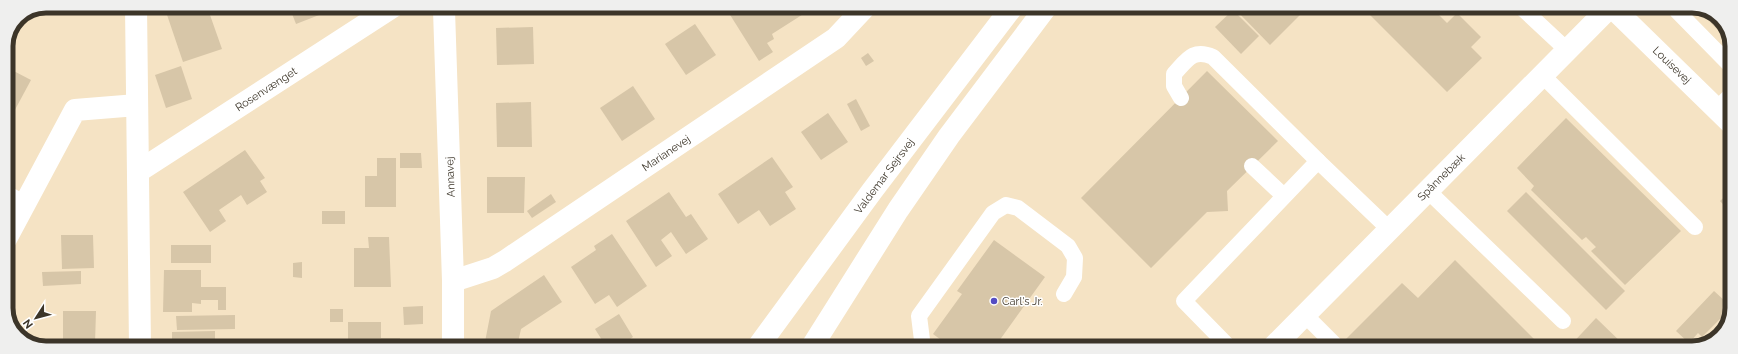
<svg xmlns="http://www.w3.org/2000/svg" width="1738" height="354" viewBox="0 0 1738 354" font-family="Raleway,sans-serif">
<rect width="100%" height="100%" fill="#f5e3c4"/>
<g fill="#d7c6a8">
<path d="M 164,6 L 236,6 L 210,15 L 222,49 L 183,62 Z"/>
<path d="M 289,6 L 331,6 L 332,10 L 296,24 Z"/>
<path d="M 733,6 L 737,6 L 739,9 L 743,6 L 801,6 L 805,13 L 772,34 L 774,39 L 767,43 L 773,52 L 759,61 L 727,10 Z"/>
<path d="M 1238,7 L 1308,7 L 1270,45 L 1235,9 Z"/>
<path d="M 1362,7 L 1431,7 L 1447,23 L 1457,13 L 1481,37 L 1471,47 L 1482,58 L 1447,92 Z"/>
<path d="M 1703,9 L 1721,18 L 1732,44 L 1700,12 Z"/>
<path d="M 1233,10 L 1259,36 L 1241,54 L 1215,27 Z"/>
<path d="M 695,24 L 716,55 L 686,75 L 665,44 Z"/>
<path d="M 533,27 L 534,64 L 497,65 L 496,28 Z"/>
<path d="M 868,53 L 874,61 L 866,66 L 861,58 Z"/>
<path d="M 181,66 L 192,99 L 166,108 L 155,75 Z"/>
<path d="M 6,67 L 31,80 L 10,119 L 6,117 Z"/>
<path d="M 1207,71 L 1278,141 L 1227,191 L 1228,211 L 1207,212 L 1151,268 L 1081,198 Z"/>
<path d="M 633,86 L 655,119 L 622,141 L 600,108 Z"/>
<path d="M 856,99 L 870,126 L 861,131 L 847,104 Z"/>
<path d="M 531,102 L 532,147 L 497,147 L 496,103 Z"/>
<path d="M 828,113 L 848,142 L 821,160 L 801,132 Z"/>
<path d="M 1566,118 L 1681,231 L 1625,285 L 1591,251 L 1596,247 L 1586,237 L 1582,240 L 1531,190 L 1534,186 L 1517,168 Z"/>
<path d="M 245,150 L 265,178 L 260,181 L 267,192 L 247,205 L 241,195 L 219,210 L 226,221 L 210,232 L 183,192 Z"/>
<path d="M 400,153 L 421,153 L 422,168 L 400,168 Z"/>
<path d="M 772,157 L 793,187 L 785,192 L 796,209 L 770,226 L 759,210 L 738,224 L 718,194 Z"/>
<path d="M 377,158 L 396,158 L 396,207 L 365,207 L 365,176 L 377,176 Z"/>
<path d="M 487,177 L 525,177 L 524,213 L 487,213 Z"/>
<path d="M 1731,191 L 1731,213 L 1720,201 Z"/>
<path d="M 669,192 L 686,217 L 691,214 L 708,239 L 686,254 L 671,232 L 661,240 L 672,256 L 656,267 L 626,221 Z"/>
<path d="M 1526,192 L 1625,291 L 1606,310 L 1507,211 Z"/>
<path d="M 551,194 L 556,202 L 532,218 L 527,211 Z"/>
<rect x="322" y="211" width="23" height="13"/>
<path d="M 612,234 L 647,286 L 617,307 L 609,295 L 595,304 L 571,267 L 596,250 L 594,246 Z"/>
<path d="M 61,235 L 93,235 L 94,268 L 62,269 Z"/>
<path d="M 368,237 L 389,237 L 391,287 L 354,287 L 354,248 L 369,248 Z"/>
<path d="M 994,240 L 1045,277 L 994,348 L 952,348 L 933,334 L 962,294 L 957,291 Z"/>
<rect x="171" y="245" width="40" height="18"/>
<path d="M 1455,260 L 1543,348 L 1353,348 L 1345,340 L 1402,283 L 1418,298 Z"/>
<path d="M 302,262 L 302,278 L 293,277 L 293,263 Z"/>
<path d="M 164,270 L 201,270 L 201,287 L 226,287 L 226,310 L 218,310 L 218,300 L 201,300 L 201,304 L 192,303 L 192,312 L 163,312 Z"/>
<path d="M 81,271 L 81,284 L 43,286 L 42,272 Z"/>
<path d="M 544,275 L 562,302 L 521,329 L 517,347 L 484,347 L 491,311 Z"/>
<path d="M 1714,291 L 1725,301 L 1731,295 L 1731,316 L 1727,322 L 1722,317 L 1702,337 L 1698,333 L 1689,343 L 1676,331 Z"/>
<path d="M 423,306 L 423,324 L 404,325 L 403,307 Z"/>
<rect x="330" y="309" width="13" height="13"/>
<path d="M 63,311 L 96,311 L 95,344 L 63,344 Z"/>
<path d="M 619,314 L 633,337 L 627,341 L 631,348 L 607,348 L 595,329 Z"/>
<path d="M 235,315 L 235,329 L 177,330 L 176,316 Z"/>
<path d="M 1596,318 L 1627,348 L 1568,348 Z"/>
<path d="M 348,322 L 381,322 L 381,338 L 400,338 L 400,347 L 348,347 Z"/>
<path d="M 215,331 L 215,347 L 172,347 L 172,332 Z"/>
</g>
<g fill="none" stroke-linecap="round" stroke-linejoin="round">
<g stroke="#fff" stroke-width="16">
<path d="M 1521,7 L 1567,50"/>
<path d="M 1677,11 L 1732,67"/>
<path d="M 1542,75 L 1695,227"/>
<path d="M 1181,98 L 1174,86 L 1174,74 C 1187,60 1193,48 1213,57 L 1318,161"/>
<path d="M 1717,109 L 1732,94"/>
<path d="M 1252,166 L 1284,196"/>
<path d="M 1428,191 L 1563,321"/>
<path d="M 6,193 L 25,204"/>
<path d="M 1305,315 L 1338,348"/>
<path d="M 923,348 L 919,316 L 993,213 L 1006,205 L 1018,208 L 1068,246 L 1075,258 L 1074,277 L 1064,294"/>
<path d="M 1230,348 L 1184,301 L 1318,161 L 1389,229"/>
</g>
<g stroke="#fff" stroke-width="22">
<path d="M 136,6 L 140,347"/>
<path d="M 442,6 L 444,10 L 453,281 L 453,347"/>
<path d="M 1612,7 L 1732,124"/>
<path d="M 139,171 L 394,6"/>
<path d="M 6,239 L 75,110 L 137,105"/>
<path d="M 453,281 L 493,268 L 505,261 L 836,38 L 866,6"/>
<path d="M 1272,348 L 1610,7"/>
</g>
<g stroke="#fff" stroke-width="22">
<path d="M 757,348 L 872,191 L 1013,6"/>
<path d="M 811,348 L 898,210 L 949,136 L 1047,6"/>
</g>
</g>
<circle fill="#544cc3" stroke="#fff" stroke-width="1.5" cx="994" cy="301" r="4"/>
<g text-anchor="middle" stroke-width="3" stroke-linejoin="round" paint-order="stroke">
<g font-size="11" fill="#3c3529" stroke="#fff">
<text transform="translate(1672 65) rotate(44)" y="4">Louisevej</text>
<text transform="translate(266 89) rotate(-33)" y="4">Rosenvænget</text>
<text transform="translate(666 153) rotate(-34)" y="4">Marianevej</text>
<text transform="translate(884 176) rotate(-53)" y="4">Valdemar Sejrsvej</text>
<text transform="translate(450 177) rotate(-92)" y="4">Annavej</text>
<text transform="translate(1441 177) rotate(-45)" y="4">Spånnebæk</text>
</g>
<g font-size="11" fill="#3c3529" stroke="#fff" text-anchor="start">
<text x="1002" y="305">Carl's Jr.</text>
</g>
</g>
<path d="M0 0H1738V354H0ZM46 13H1692A33 33 0 0 1 1725 46V308A33 33 0 0 1 1692 341H46A33 33 0 0 1 13 308V46A33 33 0 0 1 46 13Z" fill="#efefee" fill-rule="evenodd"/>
<path fill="none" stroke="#3c3529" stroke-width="5" d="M46 13H1692A33 33 0 0 1 1725 46V308A33 33 0 0 1 1692 341H46A33 33 0 0 1 13 308V46A33 33 0 0 1 46 13Z"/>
<g transform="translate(36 318) rotate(234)" stroke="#ffffff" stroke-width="3" paint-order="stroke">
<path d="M0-3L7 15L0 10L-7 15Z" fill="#3c3529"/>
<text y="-6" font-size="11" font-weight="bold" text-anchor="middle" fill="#3c3529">N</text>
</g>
</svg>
